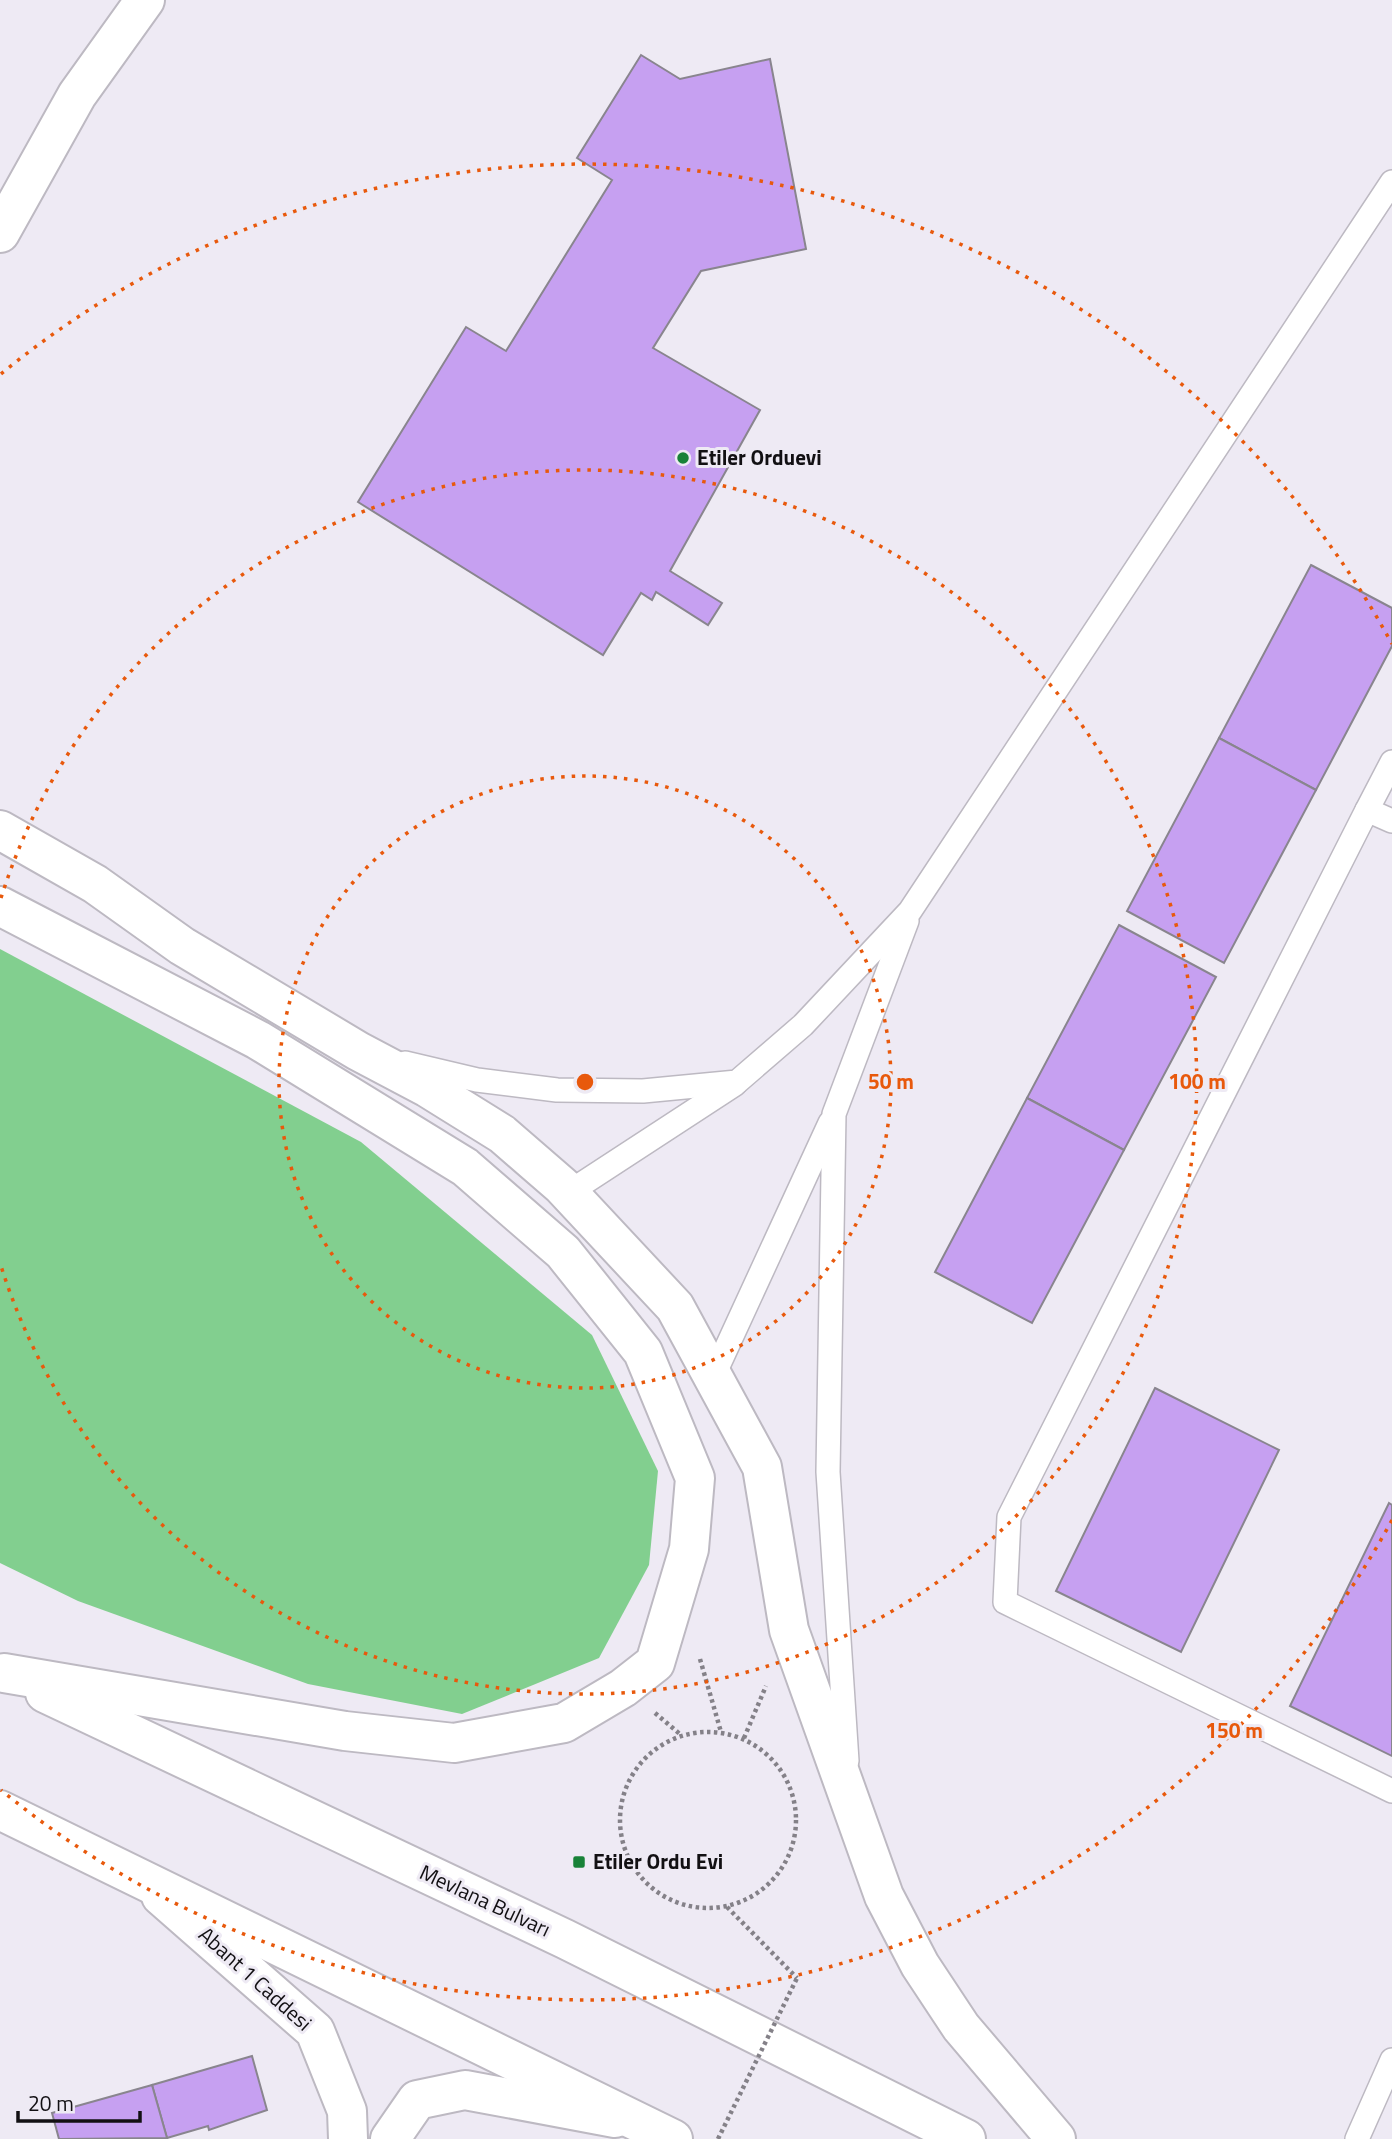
<svg xmlns="http://www.w3.org/2000/svg" width="1392" height="2139" viewBox="0 0 1392 2139" font-family="'Titillium Web',sans-serif">
<rect width="100%" height="100%" fill="#eeeaf4"/>
<path fill="#82cf8f" d="M 0,949 L 361,1142 L 592,1335 L 658,1471 L 649,1565 L 599,1658 L 462,1714 L 308,1684 L 78,1601 L 0,1563 Z"/>
<g fill="#c6a0f1" stroke="#89858e" stroke-width="2">
<path d="M 641,55 L 680,79 L 770,59 L 806,249 L 701,271 L 653,348 L 760,410 L 670,571 L 722,603 L 708,625 L 656,592 L 652,600 L 641,593 L 603,655 L 358,502 L 466,327 L 506,351 L 612,180 L 577,158 Z"/>
<path d="M 1311,565 L 1392,608 L 1392,646 L 1316,790 L 1219,738 Z"/>
<path d="M 1219,738 L 1316,790 L 1224,963 L 1127,911 Z"/>
<path d="M 1119,925 L 1216,977 L 1124,1150 L 1027,1098 Z"/>
<path d="M 1027,1098 L 1124,1150 L 1032,1323 L 935,1272 Z"/>
<path d="M 1155,1388 L 1279,1450 L 1181,1652 L 1056,1591 Z"/>
<path d="M 1389,1503 L 1392,1505 L 1392,1756 L 1290,1706 Z"/>
<path d="M 252,2056 L 267,2110 L 209,2130 L 208,2126 L 167,2138 L 152,2085 Z"/>
<path d="M 152,2085 L 167,2138 L 59,2139 L 52,2113 Z"/>
</g>
<g fill="none" stroke-linecap="round" stroke-linejoin="round">
<g stroke="#bdb9c2" stroke-width="26">
<g id="lane">
<path d="M 1367,810 L 1392,762"/>
<path d="M 1392,821 L 1367,810 L 1009,1517 L 1005,1602 L 1392,1791"/>
<path d="M 405,1063 L 477,1080 L 557,1090 L 643,1091 L 737,1082 L 803,1025 L 910,911 L 1392,182"/>
<path d="M 568,1193 L 735,1084"/>
<path d="M 713,1377 L 830,1123"/>
<path d="M 847,1761 L 828,1472 L 834,1114 L 907,921"/>
<path d="M 1357,2139 L 1392,2060"/>
</g>
</g>
<g stroke="#bdb9c2" stroke-width="42">
<g id="street">
<path d="M 161,1896 L 315,2031 L 347,2111 L 348,2139"/>
<path d="M 390,2139 L 417,2100 L 465,2090 L 615,2118"/>
</g>
</g>
<g stroke="#bdb9c2" stroke-width="42">
<path id="primary" d="M 0,233 L 77,95 L 145,0"/>
</g>
<g stroke="#bdb9c2" stroke-width="42">
<g id="highway">
<path d="M 0,830 L 95,884 L 182,946 L 358,1051 L 428,1088 L 502,1134 L 562,1186 L 675,1307 L 762,1467 L 789,1630 L 884,1896 L 920,1965 L 961,2027 L 1056,2139"/>
<path d="M 0,906 L 258,1040 L 465,1167 L 563,1252 L 643,1352 L 695,1478 L 689,1549 L 655,1663 L 623,1688 L 564,1723 L 454,1743 L 345,1731 L 4,1673"/>
<path d="M 45,1693 L 565,1939 L 966,2139"/>
<path d="M 0,1810 L 673,2139"/>
</g>
</g>
<g stroke="#848188" stroke-width="4.5" stroke-dasharray="3.5 3.5" stroke-linecap="butt">
<path d="M 700,1659 L 721,1732"/>
<path d="M 655,1713 L 681,1735"/>
<circle cx="708" cy="1820" r="88"/>
<path d="M 744,1738 L 766,1686"/>
<path d="M 727,1907 L 797,1978"/>
</g>
<use href="#lane" stroke="#fff" stroke-width="23"/>
<use href="#street" stroke="#fff" stroke-width="38"/>
<use href="#primary" stroke="#fff" stroke-width="38"/>
<use href="#highway" stroke="#fff" stroke-width="38"/>
<path stroke="#848188" stroke-width="4.5" stroke-dasharray="3.5 3.5" stroke-linecap="butt" d="M 718,2139 L 797,1978"/>
</g>
<g fill="none" stroke="#e8590c" stroke-width="3.5" stroke-dasharray="3.5 7">
<circle cx="585" cy="1082" r="306"/>
<path d="M1 898A612 612 0 1 1 1 1266"/>
<path d="M1392 1520A918 918 0 0 1 1 1790M1 374A918 918 0 0 1 1392 644"/>
</g>
<g fill="#188238" stroke="#eeeaf4" stroke-width="2.5">
<circle cx="683" cy="458" r="7"/>
<rect x="572" y="1855" width="14" height="14" rx="3.5"/>
</g>
<g text-anchor="middle" stroke-width="6" stroke-linejoin="round" paint-order="stroke">
<g font-size="21" font-weight="bold" fill="#121013" stroke="#eeeaf4" text-anchor="start">
<text x="697" y="465">Etiler Orduevi</text>
<text x="593" y="1869">Etiler Ordu Evi</text>
</g>
<g font-size="21" fill="#121013" stroke="#eeeaf4">
<text transform="translate(485 1901) rotate(25)" y="7">Mevlana Bulvarı</text>
<text transform="translate(255 1979) rotate(42)" y="7">Abant 1 Caddesi</text>
</g>
</g>
<circle cx="585" cy="1082" r="10" fill="#e8590c" stroke="#eeeaf4" stroke-width="3.5"/>
<g font-size="21" text-anchor="middle" font-weight="bold" fill="#e8590c" stroke="#eeeaf4" stroke-width="6" stroke-linejoin="round" paint-order="stroke">
<text x="891" y="1089">50 m</text>
<text x="1197" y="1089">100 m</text>
<text x="1234" y="1738">150 m</text>
</g>
<path d="M18 2111v10h122v-10" fill="none" stroke="#121013" stroke-width="3.5"/>
<text x="28" y="2111" font-size="21" fill="#121013" stroke="#eeeaf4" stroke-width="5" paint-order="stroke">20 m</text>
</svg>
